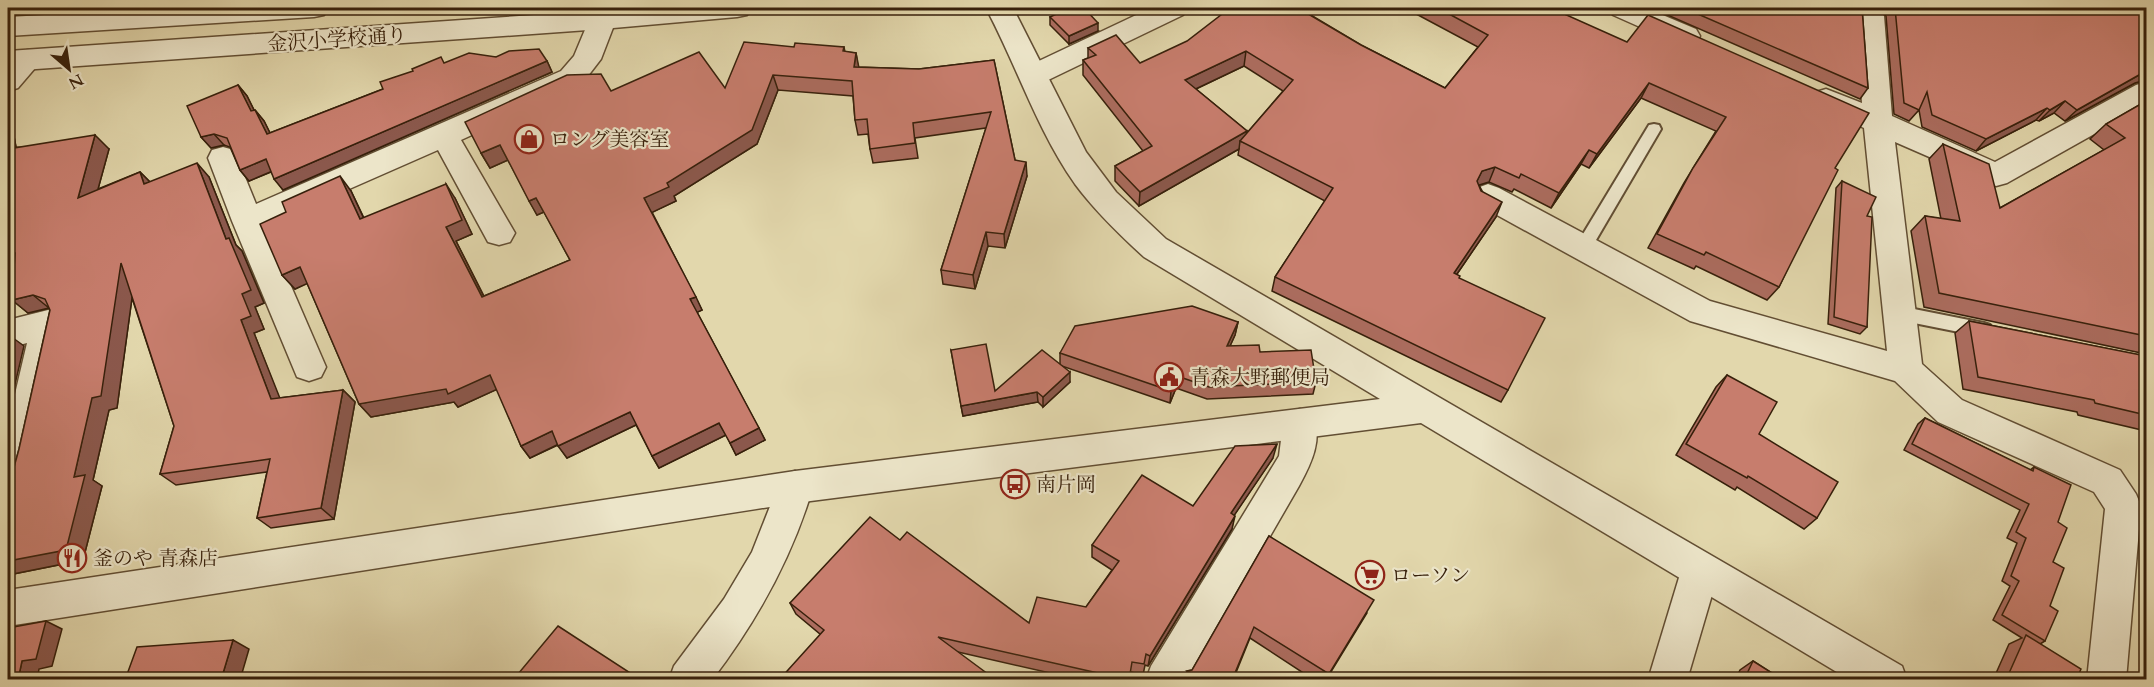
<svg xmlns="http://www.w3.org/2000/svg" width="2154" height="687" viewBox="0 0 2154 687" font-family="Cardo,'Noto Serif JP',serif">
<rect width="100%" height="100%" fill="#e2d7ac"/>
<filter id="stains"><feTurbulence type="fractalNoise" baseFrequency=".00333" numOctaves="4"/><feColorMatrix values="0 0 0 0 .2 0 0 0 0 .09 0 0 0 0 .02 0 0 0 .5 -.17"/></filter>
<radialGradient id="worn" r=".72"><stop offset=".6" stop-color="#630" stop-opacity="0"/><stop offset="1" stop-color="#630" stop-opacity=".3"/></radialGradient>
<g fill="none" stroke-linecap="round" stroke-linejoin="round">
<g stroke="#624e33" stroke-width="4">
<g id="service">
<path d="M 1654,124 L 1659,125 L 1661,129 L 1589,252 L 1583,254 L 1577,252 L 1575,248 L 1577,244 L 1649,125 Z"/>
<path d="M 1899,306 L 1984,323 L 1990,325 L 1992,330 L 1990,335 L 1984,337 L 1899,320 L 1893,318 L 1891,313 L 1893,308 Z"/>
</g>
</g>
<g stroke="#624e33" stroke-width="3">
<g id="minor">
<path d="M 1151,8 L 1187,8 L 1183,15 L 1044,82 L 1034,85 L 1024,82 L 1020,75 L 1024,68 Z"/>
<path d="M 1609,8 L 1646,8 L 1696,29 L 1700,36 L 1696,43 L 1686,46 L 1676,43 L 1613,15 Z"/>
<path d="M 1851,8 L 1878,8 L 1884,16 L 1892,116 L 1995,162 L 2136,85 L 2146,82 L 2146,105 L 2007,183 L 1996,186 L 1895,142 L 1922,364 L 1962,400 L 2120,470 L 2136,494 L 2141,506 L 2126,680 L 2087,680 L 2105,509 L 2094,492 L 1938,422 L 1895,381 L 1690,321 L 1477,204 L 1473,196 L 1477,188 L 1488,184 L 1499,188 L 1710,301 L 1887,351 L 1864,128 L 1816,106 L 1812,99 L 1816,92 L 1826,89 L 1862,103 L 1856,16 Z"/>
<path d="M 602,11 L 612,13 L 616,20 L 601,59 L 581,85 L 461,140 L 515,233 L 510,242 L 499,245 L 488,242 L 438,150 L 265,226 L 326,367 L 321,377 L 309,381 L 297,377 L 232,221 L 208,158 L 212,150 L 223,147 L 234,150 L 256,204 L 561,71 L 574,56 L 592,13 Z"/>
<path d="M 28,50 L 38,53 L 42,60 L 18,88 L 8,91 L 8,64 L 18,53 Z"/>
<path d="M 48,310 L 60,314 L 64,324 L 26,496 L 21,507 L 8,512 L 8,424 L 27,343 L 8,348 L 8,320 Z"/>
<path d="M 1300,409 L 1312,413 C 1324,438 1311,464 1299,486 L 1187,680 L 1146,680 L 1151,666 L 1279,456 L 1283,424 L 1288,413 Z"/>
<path d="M 795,471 L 808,476 L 813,487 C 792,558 757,621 712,680 L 669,680 L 674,666 L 724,599 L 752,552 L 782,476 Z"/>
<path d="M 1700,554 L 1713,559 L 1719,571 L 1687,680 L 1648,680 L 1681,571 L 1687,559 Z"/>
</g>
</g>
<g stroke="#624e33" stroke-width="3">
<g id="tertiary">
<path d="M 171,8 L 328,8 L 324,15 L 314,17 L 8,36 L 8,17 Z"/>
<path d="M 637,8 L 751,8 L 747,15 L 737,17 L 602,29 L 8,71 L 8,51 Z"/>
<path d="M 986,8 L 1013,8 L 1086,152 L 1116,192 L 1166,239 L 1902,666 L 1907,680 L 1850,680 L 1421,423 L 795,503 L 8,626 L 8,590 L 795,471 L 1380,399 L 1144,257 C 1119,234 1095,211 1075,184 C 1037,130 1017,66 986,8 Z"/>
</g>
</g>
<use href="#service" fill="#ece5c9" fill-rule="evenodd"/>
<use href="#minor" fill="#ece5c9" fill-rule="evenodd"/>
<use href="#tertiary" fill="#ece5c9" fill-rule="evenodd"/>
</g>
<g fill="#ab6c5e" stroke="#37200b" stroke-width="1.5" fill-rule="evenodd">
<path d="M 1405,8 L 1557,8 L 1555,9 L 1835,168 L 1779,287 L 1767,300 L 1696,266 L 1694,269 L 1648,248 L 1684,183 L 1716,131 L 1641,98 L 1589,168 L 1581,164 L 1551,208 L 1514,189 L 1512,192 L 1489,182 L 1479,185 L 1496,217 L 1457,274 L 1508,390 L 1501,402 L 1272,291 L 1275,277 L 1325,201 L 1238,155 L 1239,149 L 1139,206 L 1115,181 L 1115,166 L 1143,151 L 1083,75 L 1083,60 L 1088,58 L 1088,48 L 1140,63 L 1311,15 L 1361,45 L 1445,88 L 1478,47 ZM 1244,66 L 1283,91 L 1247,133 L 1247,131 L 1196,89 Z"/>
<path d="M 1657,8 L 1862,8 L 1868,88 L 1860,99 L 1656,10 Z"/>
<path d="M 1879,8 L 2146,8 L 2146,80 L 2135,83 L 2065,121 L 2054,113 L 2039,121 L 2036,120 L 1976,151 L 1922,127 L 1919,110 L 1909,121 L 1894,114 L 1886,16 Z"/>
<path d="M 1050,17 L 1098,31 L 1069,44 L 1050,25 Z"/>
<path d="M 794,47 L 844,47 L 845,52 L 856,53 L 858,67 L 919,69 L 994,60 L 1015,160 L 1027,176 L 1005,248 L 988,246 L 975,289 L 943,284 L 941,270 L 986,128 L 915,138 L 918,158 L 873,163 L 870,149 L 868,134 L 858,135 L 855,120 L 853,96 L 778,90 L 757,144 L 674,196 L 676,201 L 652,212 L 702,310 L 697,312 L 765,440 L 736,455 L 726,435 L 659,468 L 652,456 L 636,425 L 567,458 L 558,445 L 530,458 L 521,446 L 497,389 L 458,407 L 454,402 L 371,417 L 359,404 L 307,283 L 295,289 L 282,275 L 351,191 L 364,218 L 455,198 L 472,234 L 456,241 L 484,296 L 570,260 L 544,212 L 537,215 L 508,160 L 490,168 L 481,153 L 611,91 L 725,88 Z"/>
<path d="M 496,57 L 547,61 L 552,72 L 283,190 L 271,172 L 249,181 L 240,170 L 230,147 L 224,145 L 211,148 L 201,137 L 238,85 L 247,96 L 254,110 L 255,110 L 264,121 L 270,133 L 383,89 L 444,63 Z"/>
<path d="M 2146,101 L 2146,354 L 1924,307 L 1911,231 L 1925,216 L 1941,219 L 1929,159 L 1943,144 L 2000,208 L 2104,150 L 2090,139 L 2106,124 Z"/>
<path d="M 8,122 L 12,126 L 16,147 L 109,149 L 98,189 L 140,172 L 150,182 L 209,177 L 236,245 L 242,251 L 264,303 L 255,307 L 264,329 L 254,333 L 279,398 L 343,390 L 355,402 L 334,519 L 271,528 L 257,518 L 267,472 L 176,485 L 160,474 L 174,426 L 132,298 L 117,408 L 109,410 L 93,480 L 102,486 L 83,560 L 8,575 L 8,489 L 19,449 L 50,310 L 49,308 L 28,313 L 12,300 L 14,268 L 8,269 Z"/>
<path d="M 1842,181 L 1867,216 L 1867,327 L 1860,334 L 1828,324 L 1836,188 Z"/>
<path d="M 1969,321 L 2146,356 L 2146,431 L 2078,415 L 2077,412 L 1963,389 L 1955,333 Z"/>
<path d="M 1238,322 L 1235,335 L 1230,346 L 1260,352 L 1316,382 L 1313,394 L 1207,399 L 1176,388 L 1170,403 L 1062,366 L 1070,382 L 1043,407 L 1038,402 L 963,416 L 951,350 L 995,391 L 1060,365 L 1060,353 Z"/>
<path d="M 1727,375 L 1759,434 L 1817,518 L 1804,529 L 1737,487 L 1735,490 L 1676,455 L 1716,387 Z"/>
<path d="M 1925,418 L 2030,470 L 2034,467 L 2058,522 L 2053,562 L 2050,606 L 2045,641 L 2040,644 L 2076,680 L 1993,680 L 2009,644 L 2022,638 L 1993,620 L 2010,586 L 2002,581 L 2017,543 L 2007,538 L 2020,510 L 1904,450 L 1918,424 Z"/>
<path d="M 1273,458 L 1234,515 L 1232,529 L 1148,666 L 1145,665 L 1143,675 L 1131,672 L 1130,680 L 1081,680 L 958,652 L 820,634 L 796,614 L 790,603 L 900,540 L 1029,623 L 1086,607 L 1112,570 L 1092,557 L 1092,545 L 1193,506 Z"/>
<path d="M 1269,536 L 1367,613 L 1326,680 L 1314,680 L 1250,638 L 1233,680 L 1185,680 L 1187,671 L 1192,670 Z"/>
<path d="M 1753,661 L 1783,680 L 1735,680 L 1740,670 Z"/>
</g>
<g fill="#8b584c" stroke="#37200b" stroke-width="1.5">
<path d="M 1098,23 L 1098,31 L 1069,44 L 1069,36 Z"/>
<path d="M 1246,51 L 1244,66 L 1183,95 L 1185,80 Z"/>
<path d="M 856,53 L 859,68 L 854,67 Z"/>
<path d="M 547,61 L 552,72 L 283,190 L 274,179 Z"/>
<path d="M 2146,71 L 2146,80 L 2135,83 L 2065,121 L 2077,110 Z"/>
<path d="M 773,75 L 778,90 L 757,144 L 674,196 L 676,201 L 651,213 L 644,198 L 667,183 Z"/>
<path d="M 1649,83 L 1641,98 L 1589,168 L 1597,154 Z"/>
<path d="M 238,85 L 247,96 L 260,122 L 251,111 Z"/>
<path d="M 2065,101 L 2054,113 L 2039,121 L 2050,110 Z"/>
<path d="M 2047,108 L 2036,120 L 1976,151 L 1986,139 Z"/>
<path d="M 255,110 L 264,121 L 276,145 L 267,134 Z"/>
<path d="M 8,122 L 12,126 L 19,163 L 8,153 Z"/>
<path d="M 1247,131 L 1245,143 L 1240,141 L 1239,149 L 1139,206 L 1140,192 Z"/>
<path d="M 214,134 L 224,145 L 211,148 L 201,137 Z"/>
<path d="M 95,135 L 109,149 L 92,211 L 78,198 Z"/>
<path d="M 500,145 L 508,160 L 490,168 L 481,153 Z"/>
<path d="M 1589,150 L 1581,164 L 1551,208 L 1559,193 Z"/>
<path d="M 266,159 L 275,170 L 249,181 L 240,170 Z"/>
<path d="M 1026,162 L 1027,176 L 1005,248 L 1004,234 Z"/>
<path d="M 197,163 L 209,177 L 236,245 L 242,251 L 264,303 L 255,307 L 264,329 L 254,333 L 285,411 L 271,399 L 241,320 L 242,294 L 226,239 Z"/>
<path d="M 1495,167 L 1489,182 L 1476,186 L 1477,181 L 1482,171 Z"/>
<path d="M 140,172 L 154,186 L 144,184 Z"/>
<path d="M 340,176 L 351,191 L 371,234 L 360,219 Z"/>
<path d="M 446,184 L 455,198 L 472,234 L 456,241 L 491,311 L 482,297 L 446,227 Z"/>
<path d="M 536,198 L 544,212 L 537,215 L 529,201 Z"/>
<path d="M 1502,202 L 1496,217 L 1448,287 L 1454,273 Z"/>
<path d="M 986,232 L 988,246 L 975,289 L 973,275 Z"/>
<path d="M 15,253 L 31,266 L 8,269 L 8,254 Z"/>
<path d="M 121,263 L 135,276 L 117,408 L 109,410 L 93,480 L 102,486 L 83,560 L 8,575 L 8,559 L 74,477 Z"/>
<path d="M 300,267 L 313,281 L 295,289 L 282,275 Z"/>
<path d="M 33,295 L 49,308 L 28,313 L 12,300 Z"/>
<path d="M 696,297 L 702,310 L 696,313 L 690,299 Z"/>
<path d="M 1238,322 L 1235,335 L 1224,359 L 1227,346 Z"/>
<path d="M 9,335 L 24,346 L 12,397 L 8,398 L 8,340 Z"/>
<path d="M 1070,372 L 1070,382 L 1043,407 L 1043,397 Z"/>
<path d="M 490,375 L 500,388 L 458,407 L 454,402 L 371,417 L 359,404 Z"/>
<path d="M 1177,376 L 1176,388 L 1170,403 L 1171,391 Z"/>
<path d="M 343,390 L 355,402 L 334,519 L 321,508 Z"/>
<path d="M 1037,392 L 1038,402 L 963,416 L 961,406 Z"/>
<path d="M 630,412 L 638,424 L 567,458 L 558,446 Z"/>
<path d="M 719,423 L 726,435 L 659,468 L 652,456 Z"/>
<path d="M 759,428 L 765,440 L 736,455 L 730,443 Z"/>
<path d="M 552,431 L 561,443 L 530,458 L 521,446 Z"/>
<path d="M 1277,444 L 1273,458 L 1227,526 L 1231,513 Z"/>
<path d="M 1235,516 L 1232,529 L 1148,666 L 1150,656 Z"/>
<path d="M 46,621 L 62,629 L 52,666 L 39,669 L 37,680 L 18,680 L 22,661 Z"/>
<path d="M 233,640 L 249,649 L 240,680 L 221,680 Z"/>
</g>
<g fill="#c77d6d" stroke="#37200b" stroke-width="1.5">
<path d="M 1069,8 L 1084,8 L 1098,23 L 1069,36 L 1050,17 Z"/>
<path d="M 1230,8 L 1306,8 L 1312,11 L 1308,14 L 1361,45 L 1445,88 L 1488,35 L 1438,8 L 1551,8 L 1627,42 L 1648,15 L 1869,113 L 1835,168 L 1838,170 L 1779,287 L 1706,252 L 1704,255 L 1657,234 L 1693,168 L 1726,117 L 1649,83 L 1597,154 L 1589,150 L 1559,193 L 1521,174 L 1519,178 L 1495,167 L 1482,171 L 1477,181 L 1481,191 L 1502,202 L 1454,273 L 1460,276 L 1459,278 L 1545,318 L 1508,390 L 1275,277 L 1333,188 L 1240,141 L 1293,80 L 1246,51 L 1185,80 L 1247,131 L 1140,192 L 1115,166 L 1152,146 L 1083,60 L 1096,55 L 1088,48 L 1116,35 L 1140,63 L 1187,41 Z"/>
<path d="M 1684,8 L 1862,8 L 1868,88 Z"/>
<path d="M 1895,8 L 2146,8 L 2146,56 L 2143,58 L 2146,61 L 2146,71 L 2077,110 L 2065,101 L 2050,110 L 2047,108 L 1986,139 L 1932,115 L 1927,92 L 1919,110 L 1904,103 Z"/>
<path d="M 744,42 L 794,47 L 795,43 L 844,47 L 843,51 L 856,53 L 854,67 L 919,69 L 994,60 L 1015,160 L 1026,162 L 1004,234 L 986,232 L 973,275 L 941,270 L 991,112 L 913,123 L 915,143 L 870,149 L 867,119 L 855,120 L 852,81 L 773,75 L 752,130 L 667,183 L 669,187 L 644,198 L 696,297 L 690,299 L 759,428 L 730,443 L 719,423 L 652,456 L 630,412 L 558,446 L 552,431 L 521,446 L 490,375 L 448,394 L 446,389 L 359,404 L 300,267 L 282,275 L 260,224 L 286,212 L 282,202 L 340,176 L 360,219 L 446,184 L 462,220 L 446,227 L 482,297 L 570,260 L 536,198 L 529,201 L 500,145 L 481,153 L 465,122 L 567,75 L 601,74 L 611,91 L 699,52 L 725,88 Z"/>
<path d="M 539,49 L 547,61 L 274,179 L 266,159 L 240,170 L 227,138 L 214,134 L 201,137 L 187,106 L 238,85 L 251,111 L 255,110 L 267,134 L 383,89 L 380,82 L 413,71 L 412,69 L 441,57 L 444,63 L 469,53 L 496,57 L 509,51 Z"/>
<path d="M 2146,101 L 2146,336 L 1939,293 L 1925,216 L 1960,221 L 1943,144 L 1989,164 L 2000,208 L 2125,138 L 2106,124 Z"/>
<path d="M 95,135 L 78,198 L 140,172 L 144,184 L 197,163 L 226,239 L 229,238 L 251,290 L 242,294 L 251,316 L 241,320 L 271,399 L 343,390 L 321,508 L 257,518 L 270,459 L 160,474 L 174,426 L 121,263 L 101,396 L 92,398 L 74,477 L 85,475 L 66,550 L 8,561 L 8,489 L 19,449 L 50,310 L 45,299 L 33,295 L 12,300 L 15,253 L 8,254 L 8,149 Z"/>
<path d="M 1842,181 L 1876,197 L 1867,216 L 1872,217 L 1867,327 L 1834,317 Z"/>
<path d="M 1192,306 L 1238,322 L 1227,346 L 1259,345 L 1260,352 L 1311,350 L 1316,382 L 1209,387 L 1177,376 L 1171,391 L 1060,353 L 1075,326 Z"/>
<path d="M 1969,321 L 2146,356 L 2146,415 L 2095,403 L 2094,400 L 1978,377 Z"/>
<path d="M 986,344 L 995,391 L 1042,350 L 1070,372 L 1043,397 L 1037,392 L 961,406 L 951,350 Z"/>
<path d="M 1727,375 L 1777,402 L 1759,434 L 1838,482 L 1817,518 L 1748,476 L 1747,478 L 1686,444 Z"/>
<path d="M 1925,418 L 2033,471 L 2034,467 L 2071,485 L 2058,522 L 2067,528 L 2053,562 L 2064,568 L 2050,606 L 2058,611 L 2045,641 L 2002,615 L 2019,581 L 2011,576 L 2026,538 L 2016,532 L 2029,504 L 1912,444 Z"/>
<path d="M 1277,444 L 1231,513 L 1235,516 L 1150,656 L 1146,654 L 1144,664 L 1132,662 L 1129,680 L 938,637 L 996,680 L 779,680 L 824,630 L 790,603 L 870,517 L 900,540 L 907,532 L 1029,623 L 1037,597 L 1086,607 L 1119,561 L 1092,545 L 1142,475 L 1193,506 L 1235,446 Z"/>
<path d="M 1269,536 L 1374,600 L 1329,674 L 1254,627 L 1232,680 L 1206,680 L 1187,671 L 1192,670 Z"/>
<path d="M 46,621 L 36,659 L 22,661 L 18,680 L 8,680 L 8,628 Z"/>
<path d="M 558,626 L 638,678 L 637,680 L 513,680 Z"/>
<path d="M 2026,635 L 2081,669 L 2076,680 L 2006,680 Z"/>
<path d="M 233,640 L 221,680 L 125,680 L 137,647 Z"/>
<path d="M 1753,661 L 1783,680 L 1744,680 Z"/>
</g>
<defs>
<g id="shop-ring" transform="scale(1.5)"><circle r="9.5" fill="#ece5c9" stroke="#8f2418" stroke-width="1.5"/><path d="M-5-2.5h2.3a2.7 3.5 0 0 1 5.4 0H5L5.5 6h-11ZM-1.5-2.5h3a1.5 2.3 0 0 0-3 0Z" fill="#8f2418"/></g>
<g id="civic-ring" transform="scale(1.5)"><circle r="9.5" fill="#ece5c9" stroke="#8f2418" stroke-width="1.5"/><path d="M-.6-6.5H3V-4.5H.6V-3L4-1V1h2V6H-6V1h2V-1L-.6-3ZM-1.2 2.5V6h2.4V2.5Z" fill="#8f2418"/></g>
<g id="bus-ring" transform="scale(1.5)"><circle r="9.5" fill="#ece5c9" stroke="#8f2418" stroke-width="1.5"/><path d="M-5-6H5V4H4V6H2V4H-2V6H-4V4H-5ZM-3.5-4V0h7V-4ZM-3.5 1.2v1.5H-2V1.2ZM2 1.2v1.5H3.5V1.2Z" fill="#8f2418"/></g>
<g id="restaurant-ring" transform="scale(1.5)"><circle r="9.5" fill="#ece5c9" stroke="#8f2418" stroke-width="1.5"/><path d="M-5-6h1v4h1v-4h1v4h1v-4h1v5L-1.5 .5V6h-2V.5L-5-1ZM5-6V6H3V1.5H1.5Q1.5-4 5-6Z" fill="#8f2418"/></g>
<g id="supermarket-ring" transform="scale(1.5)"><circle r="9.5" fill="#ece5c9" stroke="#8f2418" stroke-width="1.5"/><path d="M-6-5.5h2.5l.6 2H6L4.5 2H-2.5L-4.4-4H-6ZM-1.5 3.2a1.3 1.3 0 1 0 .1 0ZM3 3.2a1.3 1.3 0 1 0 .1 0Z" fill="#8f2418"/></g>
</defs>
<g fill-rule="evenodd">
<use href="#shop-ring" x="529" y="139"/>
<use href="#civic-ring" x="1169" y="377"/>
<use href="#bus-ring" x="1015" y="484"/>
<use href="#restaurant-ring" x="72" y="558"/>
<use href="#supermarket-ring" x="1370" y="575"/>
</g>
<g text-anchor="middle" stroke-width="4.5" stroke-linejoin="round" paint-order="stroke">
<g font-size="20" fill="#37200b" stroke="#ece5c9">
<text transform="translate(337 39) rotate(-4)" y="7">金沢小学校通り</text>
</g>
<g font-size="20" fill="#37200b" stroke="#ece5c9" text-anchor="start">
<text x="550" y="146">ロング美容室</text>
<text x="1190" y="384">青森大野郵便局</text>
<text x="1036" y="491">南片岡</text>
<text x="93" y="565">釜のや 青森店</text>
<text x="1391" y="582">ローソン</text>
</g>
</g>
<rect width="2154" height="687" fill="none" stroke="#e2d7ac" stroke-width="30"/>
<rect x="9" y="9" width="2136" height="669" fill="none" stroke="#37200b" stroke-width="3"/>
<rect x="15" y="15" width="2124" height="657" fill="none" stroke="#37200b" stroke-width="1.5"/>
<g transform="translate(69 69) rotate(151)" stroke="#ece5c9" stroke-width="4.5" paint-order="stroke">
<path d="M0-4.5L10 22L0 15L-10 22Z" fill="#37200b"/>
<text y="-9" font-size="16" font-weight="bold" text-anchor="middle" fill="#37200b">N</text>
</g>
<rect width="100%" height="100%" filter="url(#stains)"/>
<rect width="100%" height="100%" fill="url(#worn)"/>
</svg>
